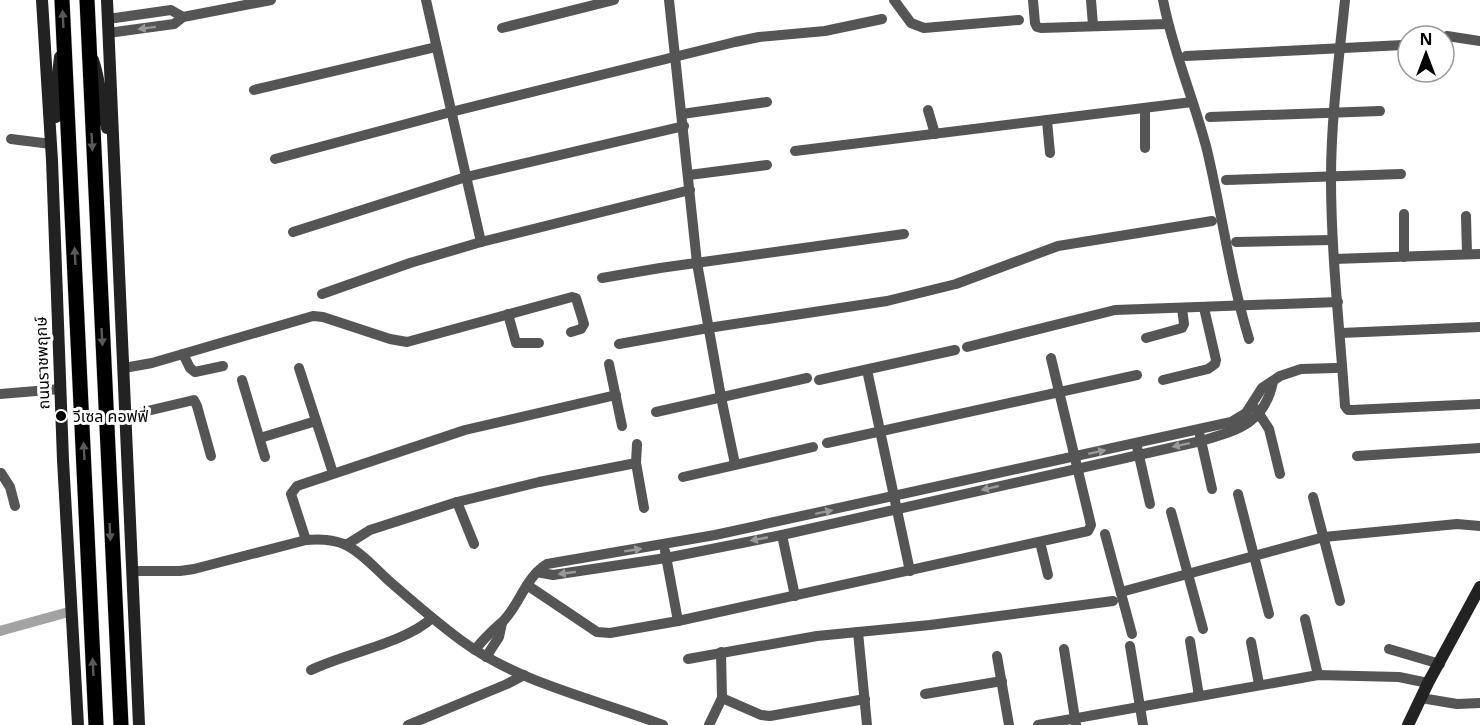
<svg xmlns="http://www.w3.org/2000/svg" width="1480" height="725" viewBox="0 0 1480 725" font-family="'Open Sans','Noto Sans Thai',sans-serif">
<rect width="100%" height="100%" fill="#fff"/>
<g fill="none" stroke-linecap="round" stroke-linejoin="round">
<path stroke="#a3a3a3" stroke-width="10" d="M 0,631 L 65,613"/>
<g stroke="#dbdbdb" stroke-width="16">
<g id="primary">
<path d="M 62,0 L 96,725"/>
<path d="M 87,0 L 121,725"/>
</g>
</g>
<g stroke="#555" stroke-width="10">
<path d="M 426,0 L 481,242"/>
<path d="M 669,0 L 697,263 L 721,397 L 735,464"/>
<path d="M 894,0 L 911,23 L 924,28 L 1019,20"/>
<path d="M 1033,0 L 1035,23 L 1037,27 L 1041,28 L 1167,24"/>
<path d="M 1091,0 L 1093,25"/>
<path d="M 1163,0 C 1173,52 1194,99 1207,150 C 1222,213 1230,277 1249,339"/>
<path d="M 1345,0 C 1339,59 1331,119 1331,178 C 1331,254 1340,330 1345,406 L 1348,410 L 1352,410 L 1480,404"/>
<path d="M 108,19 L 171,10 L 183,17"/>
<path d="M 502,28 L 614,0"/>
<path d="M 108,33 L 174,24 L 183,17 L 271,0"/>
<path d="M 1447,36 L 1480,41"/>
<path d="M 1186,56 L 1403,45"/>
<path d="M 254,90 L 436,47"/>
<path d="M 1145,109 L 1145,148"/>
<path d="M 928,110 L 935,134"/>
<path d="M 682,114 L 767,102"/>
<path d="M 1210,117 L 1380,111"/>
<path d="M 1047,121 L 1050,153"/>
<path d="M 11,139 L 51,144"/>
<path d="M 795,151 L 1192,102"/>
<path d="M 275,159 L 451,112 L 735,42 L 759,37 L 825,31 L 882,19"/>
<path d="M 689,175 L 767,165"/>
<path d="M 1226,180 L 1401,174"/>
<path d="M 1466,216 L 1467,254"/>
<path d="M 293,232 L 466,177 L 684,126"/>
<path d="M 1236,242 L 1332,240"/>
<path d="M 1404,257 L 1404,214"/>
<path d="M 1334,259 L 1480,254"/>
<path d="M 602,278 L 660,268 L 904,234"/>
<path d="M 322,294 L 410,263 L 481,242 L 690,190"/>
<path d="M 508,314 L 516,343 L 539,343"/>
<path d="M 1341,333 L 1480,327"/>
<path d="M 1146,338 L 1182,328 L 1184,324 L 1182,308"/>
<path d="M 619,344 L 708,328 L 887,301 L 956,284 L 1058,246 L 1212,221"/>
<path d="M 967,347 L 1115,310 L 1338,302"/>
<path d="M 183,354 L 190,368 L 195,372 L 223,366"/>
<path d="M 609,364 L 622,426"/>
<path d="M 124,368 L 152,363 L 313,316 L 323,317 L 390,339 L 407,342 L 572,297 L 576,298 L 584,324 L 581,329 L 571,332"/>
<path d="M 299,368 L 333,473"/>
<path d="M 867,370 L 910,571"/>
<path d="M 242,380 L 265,457"/>
<path d="M 819,380 L 955,350"/>
<path d="M 1163,380 L 1208,369 L 1215,364 L 1216,360 L 1204,308"/>
<path d="M 0,394 L 60,389"/>
<path d="M 1256,409 L 1269,429 L 1280,474"/>
<path d="M 656,412 L 807,378"/>
<path d="M 126,416 L 194,400 L 197,406 L 211,456"/>
<path d="M 1200,436 L 1212,489"/>
<path d="M 260,438 L 316,421"/>
<path d="M 827,443 L 1137,375"/>
<path d="M 1137,447 L 1150,504"/>
<path d="M 1357,456 L 1480,448"/>
<path d="M 636,463 L 644,508"/>
<path d="M 1,473 L 10,487 L 15,506"/>
<path d="M 683,477 L 813,447"/>
<path d="M 1238,494 L 1269,614"/>
<path d="M 1313,497 L 1340,601"/>
<path d="M 457,502 L 474,544"/>
<path d="M 1171,512 L 1203,629"/>
<path d="M 1105,534 L 1132,634"/>
<path d="M 782,535 L 795,596"/>
<path d="M 306,540 L 291,494 L 297,486 L 465,430 L 616,395"/>
<path d="M 1040,542 L 1048,575"/>
<path d="M 346,545 L 370,530 L 457,502 L 539,482 L 636,463 L 637,444"/>
<path d="M 665,551 L 678,621"/>
<path d="M 133,571 L 180,571 L 194,569 L 306,540 C 320,539 333,539 346,545 C 362,553 375,568 388,580 C 412,601 436,622 462,641 C 521,684 596,699 663,725"/>
<path d="M 537,572 L 553,575 L 666,558 L 782,535 L 1201,441 C 1238,430 1264,424 1273,382"/>
<path d="M 527,585 L 597,632 L 610,633 L 678,621 L 1088,531 L 1091,525 L 1051,358"/>
<path d="M 1121,592 L 1324,537 L 1457,524 L 1480,526"/>
<path d="M 1305,619 L 1318,675"/>
<path d="M 858,632 L 867,725"/>
<path d="M 1190,641 L 1199,696"/>
<path d="M 1251,642 L 1259,684"/>
<path d="M 1130,646 L 1143,725"/>
<path d="M 1064,649 L 1076,725"/>
<path d="M 1389,649 L 1440,664"/>
<path d="M 475,650 C 483,639 491,632 501,623 C 518,609 525,577 547,564 L 715,535 L 1231,422 L 1246,413 L 1262,388 L 1280,376 L 1301,369 L 1336,368"/>
<path d="M 997,656 L 1009,725"/>
<path d="M 486,657 L 499,637 L 502,623"/>
<path d="M 688,659 L 817,636 L 930,625 L 1113,601"/>
<path d="M 311,670 C 346,653 405,643 432,618"/>
<path d="M 925,694 L 1002,681"/>
<path d="M 722,698 L 761,715 L 770,716 L 865,699"/>
<path d="M 1421,698 L 1457,704 L 1480,703"/>
<path d="M 408,725 L 507,684 L 524,675"/>
<path d="M 709,725 L 722,698 L 721,652"/>
<path d="M 1038,725 L 1318,675 L 1399,677 L 1428,683"/>
</g>
<g stroke="#222" stroke-width="12">
<path d="M 42,0 L 52,160 L 63,460 L 78,725"/>
<path d="M 107,0 L 139,725"/>
<path d="M 93,60 C 101,83 101,106 107,128"/>
<path d="M 56,117 L 57,82 L 60,57"/>
<path d="M 1408,725 L 1428,683 L 1480,587"/>
</g>
<use href="#primary" stroke="#000" stroke-width="15"/>
</g>
<defs><path id="oneway-solid" d="M-6-.8H1V-3.2L6.5 0L1 3.2V.8H-6Z" transform="scale(1.5)"/></defs>
<g fill="#595959">
<use href="#oneway-solid" transform="translate(63 19) rotate(-93)"/>
<use href="#oneway-solid" transform="translate(92 142) rotate(87)"/>
<use href="#oneway-solid" transform="translate(75 256) rotate(-93)"/>
<use href="#oneway-solid" transform="translate(102 337) rotate(87)"/>
<use href="#oneway-solid" transform="translate(84 451) rotate(-93)"/>
<use href="#oneway-solid" transform="translate(110 532) rotate(87)"/>
<use href="#oneway-solid" transform="translate(93 667) rotate(-93)"/>
</g>
<g fill="#999">
<use href="#oneway-solid" transform="translate(147 28) rotate(173)"/>
<use href="#oneway-solid" transform="translate(1181 445) rotate(168)"/>
<use href="#oneway-solid" transform="translate(1097 452) rotate(-12)"/>
<use href="#oneway-solid" transform="translate(990 488) rotate(167)"/>
<use href="#oneway-solid" transform="translate(824 512) rotate(-12)"/>
<use href="#oneway-solid" transform="translate(759 539) rotate(169)"/>
<use href="#oneway-solid" transform="translate(633 550) rotate(-9)"/>
<use href="#oneway-solid" transform="translate(567 573) rotate(172)"/>
</g>
<circle fill="#000" stroke="#fff" stroke-width="2" cx="61" cy="416" r="6"/>
<g text-anchor="middle" stroke-width="6" stroke-linejoin="round" paint-order="stroke">
<g font-size="16" fill="#000" stroke="#fff">
<text transform="translate(42 363) rotate(-92)" y="6">ถนนราชพฤกษ์</text>
</g>
<g font-size="16" fill="#000" stroke="#fff" text-anchor="start">
<text x="73" y="422">วีเซล คอฟฟี่</text>
</g>
</g>
<g transform="translate(1426 54)"><circle r="28" fill="#ffffff" stroke="#999999" stroke-width="1.5"/>
<path d="M0-4.5L10 22L0 15L-10 22Z" fill="#000000"/>
<text y="-9" font-size="16" font-weight="bold" text-anchor="middle" fill="#000000">N</text>
</g>
</svg>
